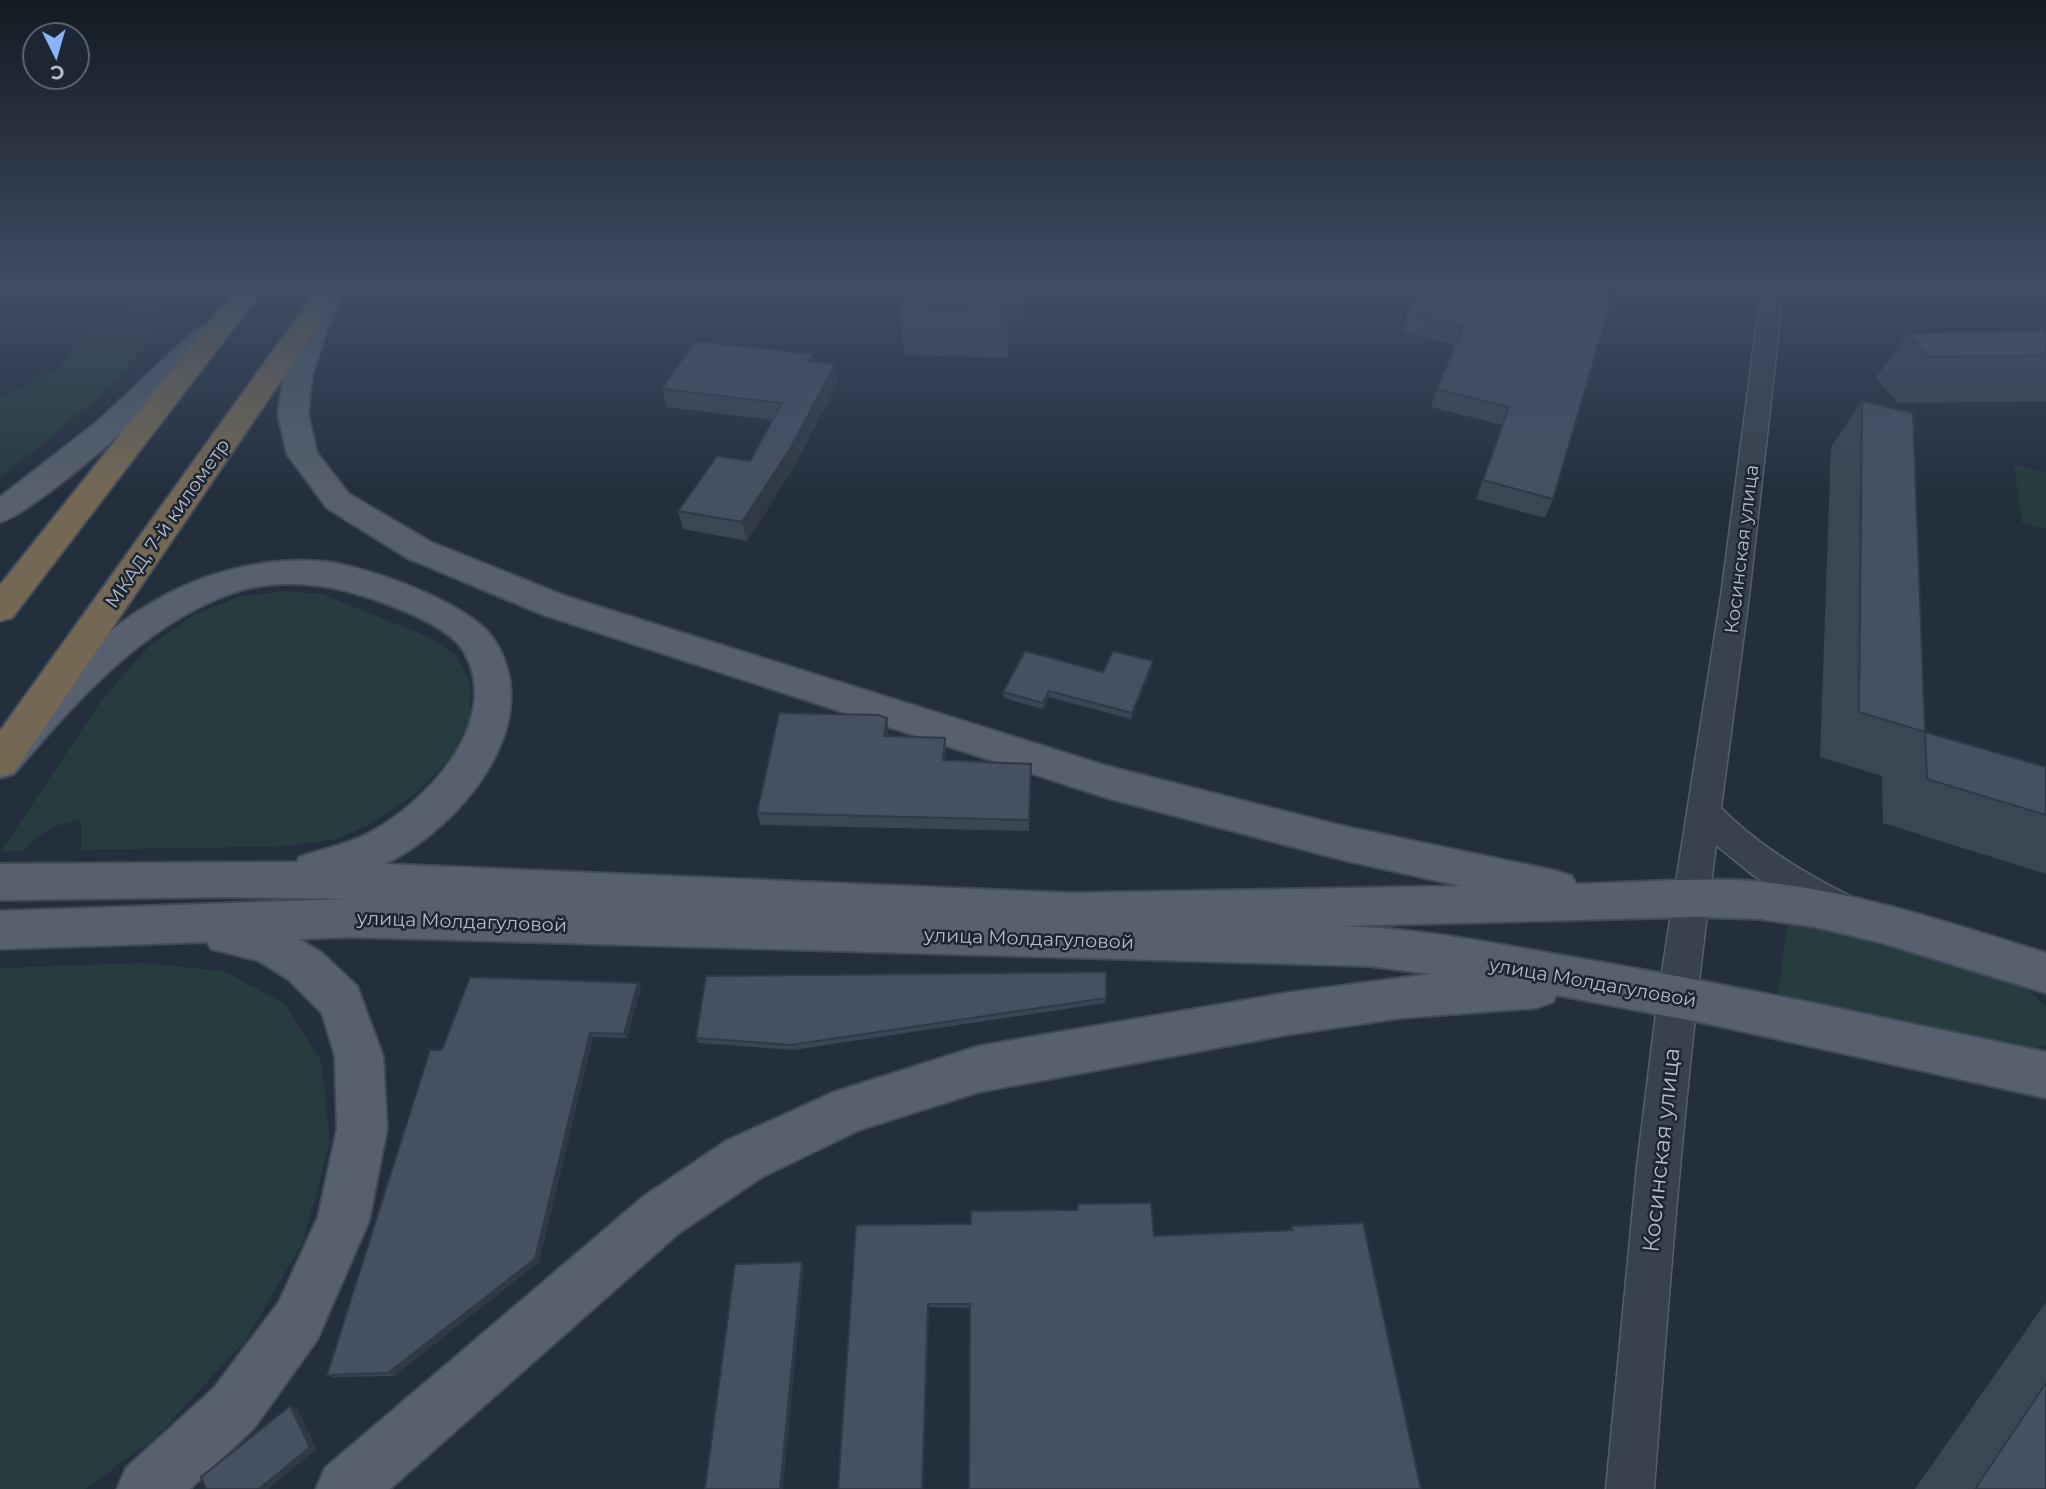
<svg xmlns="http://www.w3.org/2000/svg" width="2046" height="1489" viewBox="0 0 2046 1489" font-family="Montserrat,sans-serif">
<rect width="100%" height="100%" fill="#242f3e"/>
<g fill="#263c3f">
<path d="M 148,307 L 157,308 L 165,317 C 124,382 59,431 0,478 L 0,396 L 23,388 L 56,370 L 88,328 L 123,311 Z"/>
<path d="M 2014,465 L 2046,472 L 2046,529 L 2022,523 Z"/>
<path d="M 284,591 L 322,594 L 429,637 L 457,656 L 471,684 L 470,718 L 452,756 L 418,792 L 371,824 L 336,839 L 289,846 L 81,850 L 81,820 C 58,822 38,833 24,851 L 1,851 L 101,701 L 148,647 L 193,616 L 237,597 Z"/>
<path d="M 1787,921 L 2010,979 L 2024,986 L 2046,1007 L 2046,1045 L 2033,1048 L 2020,1047 L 1778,995 Z"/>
<path d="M 143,963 L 223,971 L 285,1004 L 322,1063 L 330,1143 L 303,1242 L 245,1341 L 155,1438 L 85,1489 L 0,1489 L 0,968 Z"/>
</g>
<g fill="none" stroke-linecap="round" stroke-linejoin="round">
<g stroke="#565f6c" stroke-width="3">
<path id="minor" d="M 1762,284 L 1784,284 L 1749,596 L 1721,808 C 1758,845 1802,872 1848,895 L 1854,906 L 1848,917 L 1836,921 L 1824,917 L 1754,876 L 1716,845 C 1687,1059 1670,1274 1654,1489 L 1606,1489 L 1637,1166 L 1658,997 L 1721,596 Z"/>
</g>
<g stroke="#414a57" stroke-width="4">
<g id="major">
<path d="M 322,284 L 340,284 L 344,290 L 327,330 L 312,375 L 308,414 L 317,453 L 349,494 L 431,542 L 565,596 L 1107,766 L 1343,826 L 1557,871 L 1572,876 L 1576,884 C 1638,883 1700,876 1762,882 C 1859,892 1953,924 2046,953 L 2046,993 L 1882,943 L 1815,927 L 1760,919 L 1696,917 L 1341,926 C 1421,928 1503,945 1583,959 C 1738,986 1892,1020 2046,1052 L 2046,1098 L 1709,1024 L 1556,995 L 1553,1002 L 1537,1008 L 1401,1018 L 1286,1035 L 979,1092 L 859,1130 L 762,1177 L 679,1233 L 390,1489 L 316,1489 L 325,1468 L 643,1197 L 726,1141 L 834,1092 L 979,1046 L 1286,993 L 1430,974 L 1369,966 L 349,937 L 299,939 L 321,952 L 357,986 L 383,1056 L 387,1129 L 369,1221 L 317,1340 L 254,1428 L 190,1489 L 117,1489 L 126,1468 L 214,1388 L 279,1302 L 318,1217 L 337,1129 L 335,1056 L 322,1013 L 289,980 L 259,961 L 211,949 L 207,942 L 0,949 L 0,911 L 348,899 L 225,897 L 0,900 L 0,864 L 297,862 L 299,857 C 323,849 346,845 369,833 C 427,802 505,720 463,650 C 449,627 401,609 376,600 C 328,583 276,576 227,595 C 138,629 74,704 14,774 L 0,778 L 0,737 C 59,673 123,606 207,577 C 242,565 280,559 317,561 C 360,563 468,602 493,638 C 550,723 459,828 385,864 L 1072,893 L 1461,886 L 1343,860 L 1107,798 L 541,614 L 407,558 L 327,508 L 287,454 L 278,414 L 284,375 L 299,330 Z"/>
<path d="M 207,326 L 217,328 L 221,334 C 195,371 39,512 0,522 L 0,497 L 97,422 L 197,328 Z"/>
</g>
</g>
<g stroke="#434c59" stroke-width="4">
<g id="highway">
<path d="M 240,284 L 267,284 L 12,618 L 0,621 L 0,585 Z"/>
<path d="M 321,284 L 347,284 L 14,772 L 0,776 L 0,731 Z"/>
</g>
</g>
<use href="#minor" fill="#38414e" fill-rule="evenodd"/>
<use href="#major" fill="#56606e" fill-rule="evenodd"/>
<use href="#highway" fill="#746855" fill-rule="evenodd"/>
</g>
<g fill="#3b4654">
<path d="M 905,284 L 1025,284 L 1022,321 L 1011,321 L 1007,358 L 904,355 L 900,310 Z"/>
<path d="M 1616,284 L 1553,499 L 1545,518 L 1476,499 L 1502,425 L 1431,407 L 1437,389 L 1456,345 L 1402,332 L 1407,314 Z"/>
<path d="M 2046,331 L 2046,401 L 1898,403 L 1876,378 L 1907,333 Z"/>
<path d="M 813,354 L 814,362 L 835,364 L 838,382 L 794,467 L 747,541 L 683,529 L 678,511 L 750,461 L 773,420 L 667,407 L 662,389 Z"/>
<path d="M 1862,401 L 1925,732 L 2046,767 L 2046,874 L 1883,823 L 1882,776 L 1820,757 L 1831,447 Z"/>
<path d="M 1153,661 L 1152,667 L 1131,719 L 1049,697 L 1043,709 L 1004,698 L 1003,692 Z"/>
<path d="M 888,730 L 888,736 L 946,749 L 945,760 L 1031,764 L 1029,831 L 761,825 L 757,813 Z"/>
<path d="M 638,983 L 641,988 L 627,1038 L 593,1037 L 539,1262 L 394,1376 L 334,1377 L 327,1375 L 442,1050 Z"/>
<path d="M 1106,998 L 1105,1003 L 793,1050 L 698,1043 L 696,1038 Z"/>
<path d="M 1078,1204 L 1154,1236 L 1290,1230 L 1292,1226 L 1363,1223 L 970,1308 L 929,1307 L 923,1489 L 838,1489 L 856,1225 L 971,1224 L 1077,1210 Z"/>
<path d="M 2046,1302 L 2046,1489 L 1915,1489 Z"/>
</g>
<g fill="#303945">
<path d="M 1010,284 L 1011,284 L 1011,321 L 1007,358 L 1007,312 Z"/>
<path d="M 1022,284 L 1025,284 L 1022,321 Z"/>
<path d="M 835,364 L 838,382 L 794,467 L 747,541 L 742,522 Z"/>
<path d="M 1153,661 L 1152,667 L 1131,719 L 1132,713 Z"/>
<path d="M 1049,691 L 1049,697 L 1043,709 L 1043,703 Z"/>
<path d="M 887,718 L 888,730 L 886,748 L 884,736 Z"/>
<path d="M 945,738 L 946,749 L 944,772 L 943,760 Z"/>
<path d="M 638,983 L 641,988 L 627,1038 L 624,1034 Z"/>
<path d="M 590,1033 L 593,1037 L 539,1262 L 394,1376 L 388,1373 Z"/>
<path d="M 802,1262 L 804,1266 L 783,1489 L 780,1489 Z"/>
<path d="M 928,1304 L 929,1307 L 923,1489 L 922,1489 Z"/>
<path d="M 290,1406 L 297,1408 L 317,1449 L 268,1489 L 259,1489 Z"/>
</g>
<g fill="#455162" stroke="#303945" stroke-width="2">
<path d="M 905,284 L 1010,284 L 1007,312 L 900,310 Z"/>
<path d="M 1422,284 L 1616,284 L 1553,499 L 1483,480 L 1509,407 L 1437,389 L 1463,327 L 1407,314 Z"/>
<path d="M 2046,331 L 2046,355 L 1930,357 L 1907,333 Z"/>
<path d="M 695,341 L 813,354 L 808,361 L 835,364 L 790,449 L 742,522 L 678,511 L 717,456 L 750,461 L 782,403 L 662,389 Z"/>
<path d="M 1862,401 L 1913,413 L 1925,732 L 1859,712 Z"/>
<path d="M 1025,651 L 1103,672 L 1113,651 L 1153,661 L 1132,713 L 1049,691 L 1043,703 L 1003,692 Z"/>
<path d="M 779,713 L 878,715 L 887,718 L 884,736 L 945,738 L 943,760 L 1031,764 L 1029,820 L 757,813 Z"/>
<path d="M 1925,732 L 2046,767 L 2046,815 L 1927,779 Z"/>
<path d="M 1106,972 L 1106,998 L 791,1045 L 696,1038 L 706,976 Z"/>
<path d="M 470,977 L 638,983 L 624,1034 L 590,1033 L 535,1259 L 388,1373 L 327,1375 L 430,1050 L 442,1050 Z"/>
<path d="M 1151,1203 L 1154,1236 L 1293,1230 L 1292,1226 L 1363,1223 L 1421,1489 L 969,1489 L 970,1304 L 928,1304 L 922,1489 L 838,1489 L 856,1225 L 971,1224 L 971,1211 L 1078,1210 L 1078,1204 Z"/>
<path d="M 802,1262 L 780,1489 L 705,1489 L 735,1264 Z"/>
<path d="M 2046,1383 L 2046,1489 L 1975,1489 Z"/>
<path d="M 290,1406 L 310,1447 L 259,1489 L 206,1489 L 201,1477 Z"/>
</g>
<linearGradient id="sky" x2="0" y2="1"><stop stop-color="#141a22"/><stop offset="0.58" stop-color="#3f4d63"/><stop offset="1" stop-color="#3f4d63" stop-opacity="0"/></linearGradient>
<rect width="2046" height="493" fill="url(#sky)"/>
<g text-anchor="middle" stroke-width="5" stroke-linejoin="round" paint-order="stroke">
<g font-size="19" fill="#b4bcc9" stroke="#1d2633">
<text transform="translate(167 523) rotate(-55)" y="7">МКАД, 7-й километр</text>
<text transform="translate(1741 549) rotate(-83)" y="7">Косинская улица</text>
<text transform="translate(462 921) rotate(2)" y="7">улица Молдагуловой</text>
<text transform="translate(1029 938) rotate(2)" y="7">улица Молдагуловой</text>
<text transform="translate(1593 982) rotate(10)" y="7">улица Молдагуловой</text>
</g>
<g font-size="23" fill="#b4bcc9" stroke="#1d2633">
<text transform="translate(1661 1150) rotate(-84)" y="8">Косинская улица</text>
</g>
</g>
<g transform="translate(56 56) rotate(175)"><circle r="33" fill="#1d2633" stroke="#59626f" stroke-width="2"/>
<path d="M0-5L12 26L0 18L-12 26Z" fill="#8ab4f8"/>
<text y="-10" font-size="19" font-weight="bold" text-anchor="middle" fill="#b4bcc9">С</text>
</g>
</svg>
